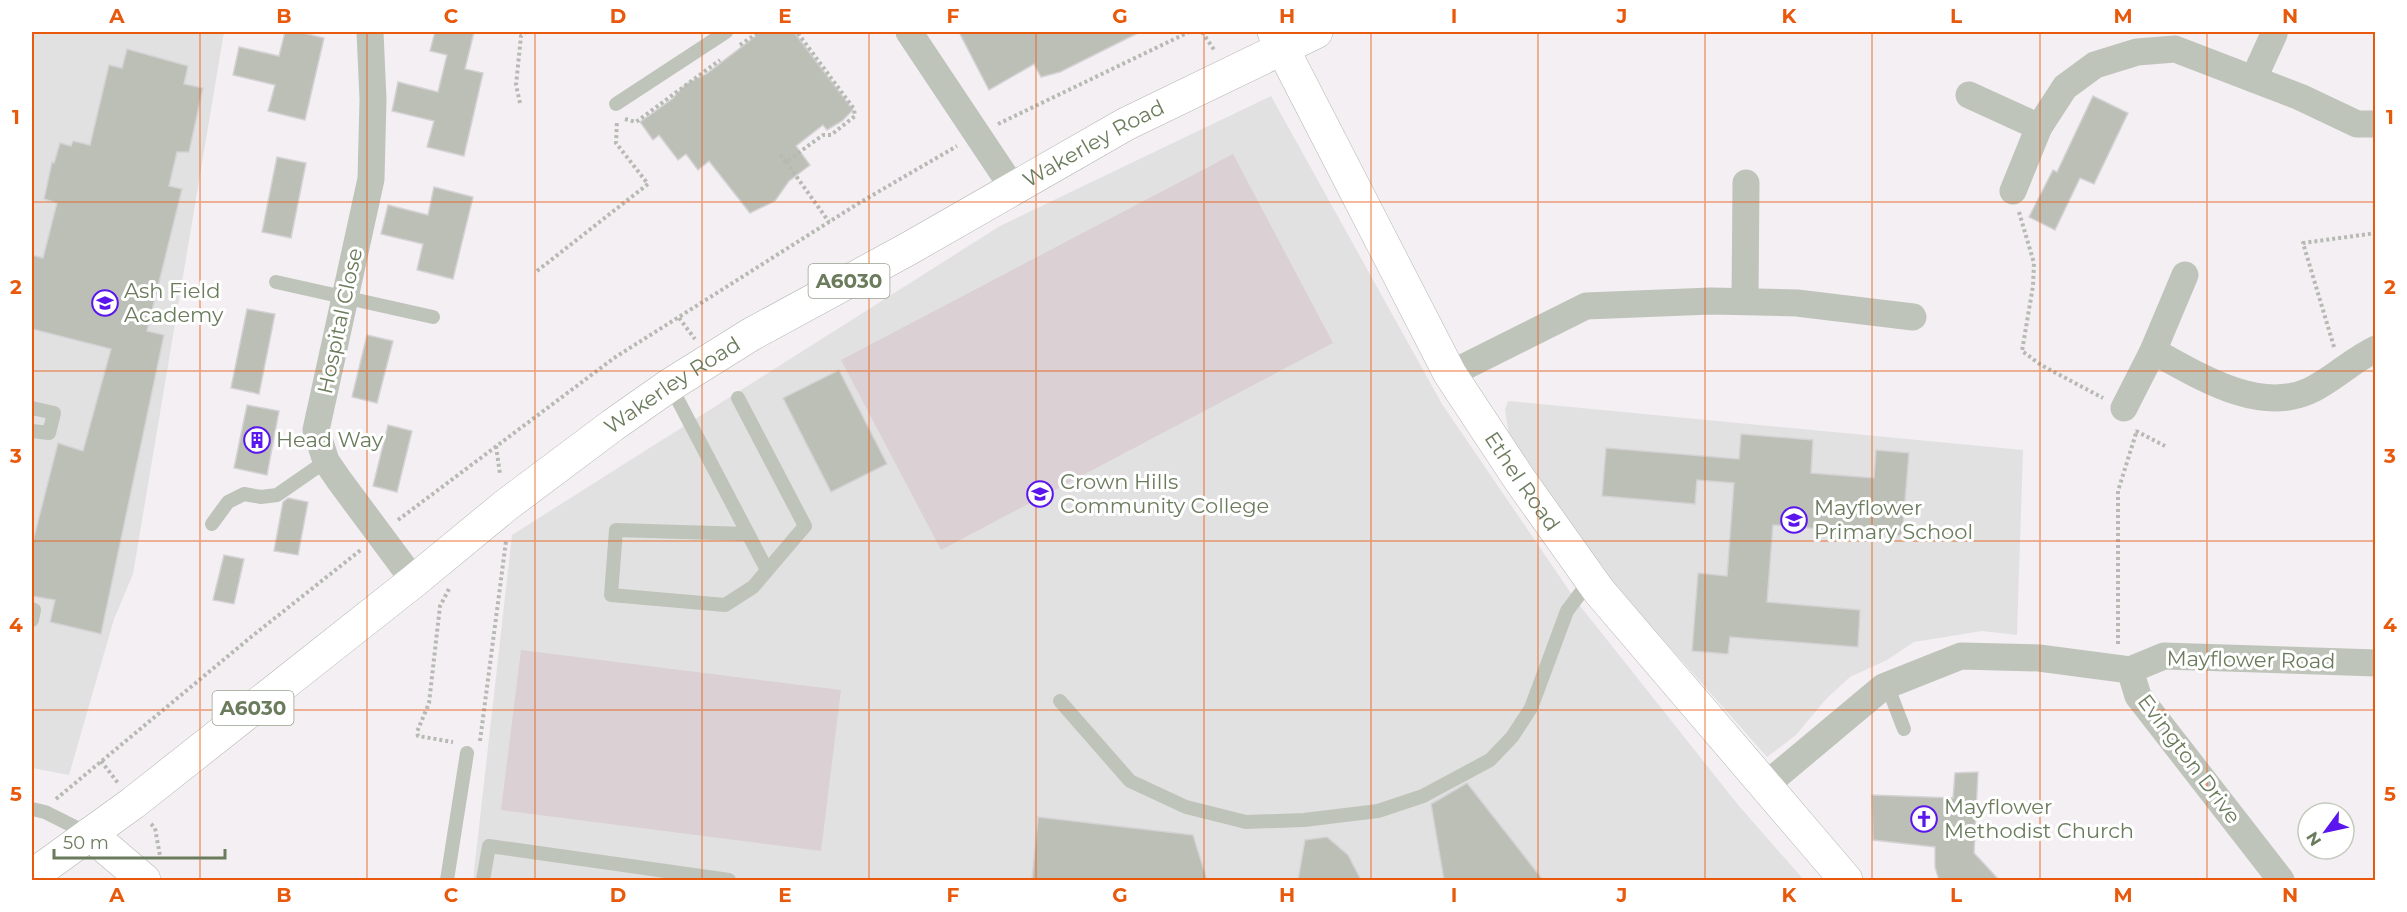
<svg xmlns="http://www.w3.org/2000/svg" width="2407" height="912" viewBox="0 0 2407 912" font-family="Montserrat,sans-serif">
<rect width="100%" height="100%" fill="#f4eff3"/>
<g fill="#e2e1e1">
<path d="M 32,32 L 224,32 L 133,574 L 114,619 L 69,775 L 32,768 Z"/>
<path d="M 1271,96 L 1442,404 L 1577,602 L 1739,806 L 1804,880 L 473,880 L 512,535 L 1000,226 Z"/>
<path d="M 1508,401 L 2023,450 L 2017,635 L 1982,631 L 1914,642 L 1887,660 L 1850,677 L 1826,699 L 1796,735 L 1767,757 L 1613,583 L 1522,457 L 1509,435 L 1505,410 Z"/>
</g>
<g fill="#dbd0d3">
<path d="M 1233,154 L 1333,343 L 941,550 L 841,360 Z"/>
<path d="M 521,650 L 841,690 L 821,851 L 501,810 Z"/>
</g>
<g fill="#bbbfb5" stroke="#d5d2d5" stroke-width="1.5">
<path d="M 285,32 L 299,32 L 324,38 L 305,120 L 268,111 L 275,85 L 233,75 L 239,47 L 279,56 Z"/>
<path d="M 435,32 L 474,32 L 465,69 L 483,73 L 464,156 L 427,147 L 434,121 L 392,111 L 398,82 L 438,92 L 447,55 L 430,51 Z"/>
<path d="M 761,32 L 794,32 L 853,110 L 842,121 L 827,130 L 823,125 L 796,146 L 810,165 L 789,181 L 775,201 L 750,213 L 709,161 L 698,170 L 686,154 L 678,160 L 659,135 L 653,140 L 640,122 L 672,99 L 686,84 L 706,74 Z"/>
<path d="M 959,32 L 1140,32 L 1060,72 L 1041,77 L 1034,64 L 989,90 Z"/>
<path d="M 127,49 L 188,66 L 184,84 L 203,88 L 189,152 L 177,152 L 169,186 L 182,189 L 147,331 L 164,335 L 101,634 L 50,622 L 55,600 L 32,596 L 32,545 L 58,443 L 83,451 L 111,349 L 32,329 L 32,255 L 43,258 L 57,203 L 44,199 L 52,162 L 54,163 L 60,143 L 71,146 L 73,141 L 90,145 L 109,65 L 122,68 Z"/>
<path d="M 2093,96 L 2128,113 L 2094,184 L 2080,178 L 2055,230 L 2029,217 L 2053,170 L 2057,172 Z"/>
<path d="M 277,157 L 306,163 L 291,238 L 262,232 Z"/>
<path d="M 434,187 L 473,197 L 453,279 L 417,270 L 423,244 L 381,234 L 388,205 L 428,215 Z"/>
<path d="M 247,309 L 275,314 L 259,394 L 231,388 Z"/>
<path d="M 367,335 L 393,341 L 377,403 L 352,397 Z"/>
<path d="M 839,370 L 887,464 L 831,492 L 783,398 Z"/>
<path d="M 247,405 L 279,411 L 267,475 L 234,468 Z"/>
<path d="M 388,425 L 412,431 L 397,492 L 373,486 Z"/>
<path d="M 1741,434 L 1813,440 L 1811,473 L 1874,478 L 1876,450 L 1909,453 L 1902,536 L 1773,525 L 1767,602 L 1860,610 L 1858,647 L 1730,637 L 1728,654 L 1692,651 L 1698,573 L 1727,576 L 1734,483 L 1697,480 L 1695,504 L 1602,496 L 1606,448 L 1739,459 Z"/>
<path d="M 288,498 L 308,502 L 298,555 L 274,551 L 283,502 Z"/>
<path d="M 224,555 L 244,559 L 234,604 L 213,600 Z"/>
<path d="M 1978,772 L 1974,853 L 1999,880 L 1939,880 L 1935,867 L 1935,847 L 1873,840 L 1872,795 L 1953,798 L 1955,773 Z"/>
<path d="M 1467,783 L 1543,880 L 1444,880 L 1431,804 Z"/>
<path d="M 1038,817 L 1193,835 L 1207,880 L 1032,880 Z"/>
<path d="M 1327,837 L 1348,855 L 1361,880 L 1298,880 L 1305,840 Z"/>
</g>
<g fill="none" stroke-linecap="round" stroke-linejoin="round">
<g stroke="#b3b9ae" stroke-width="34">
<g id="secondary">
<path id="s1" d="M 1274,32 L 1450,374 L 1520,480 L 1599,591 L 1846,880"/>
<path d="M 90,834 L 144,880"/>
</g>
</g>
<g stroke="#b0b5ac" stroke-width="34">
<g id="highway">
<path id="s2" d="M 32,876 L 133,803 L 414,581 L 505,506 L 613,425 L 670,385 L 750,335 L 908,249 L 1126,124 L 1316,32"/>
</g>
</g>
<g stroke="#b6bab3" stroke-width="4" stroke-dasharray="3 3" stroke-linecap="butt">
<path d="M 1202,32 L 1215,51"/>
<path d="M 740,45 L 759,32"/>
<path d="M 520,103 L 516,85 L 521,36 L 526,32"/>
<path d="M 625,119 L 636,122 L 720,60"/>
<path d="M 998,124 L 1189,32"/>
<path d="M 780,155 L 786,162 L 823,135 L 831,135 L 855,116 L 854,109 L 797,32"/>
<path d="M 786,162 L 829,222"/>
<path d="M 2019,212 L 2034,263 L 2033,286 L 2022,351 L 2041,365 L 2103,398"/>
<path d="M 537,271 L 648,184 L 616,143 L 617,121"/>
<path d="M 679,318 L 695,339"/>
<path d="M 2334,347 L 2303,243 L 2376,233"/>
<path d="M 2136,431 L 2165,446"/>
<path d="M 496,446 L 500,474"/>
<path d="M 398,520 L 614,358 L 859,203 L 957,146"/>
<path d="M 449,589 L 440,606 L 429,703 L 417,732 L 418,736 L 453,742"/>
<path d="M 2118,644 L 2118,491 L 2137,430"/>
<path d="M 480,741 L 506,541"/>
<path d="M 101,761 L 118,783"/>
<path d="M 56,799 L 251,637 L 362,549"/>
<path d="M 151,824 L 155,828 L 160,856"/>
</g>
<g stroke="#bfc4bb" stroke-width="14">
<path d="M 616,104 L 726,32"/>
<path d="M 276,282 L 433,317"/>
<path d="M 670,385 L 767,570"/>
<path d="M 738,398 L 805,526 L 753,587 L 725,605 L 611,595 L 616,530 L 748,534"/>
<path d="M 32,408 L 54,413 L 49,433 L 32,431"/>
<path d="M 212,524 L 228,502 L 244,494 L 261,497 L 277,495 L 326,461"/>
<path d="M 32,609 L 34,610 L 32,620"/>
<path d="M 1887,685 L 1904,729"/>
<path d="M 1060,701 L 1130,781 L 1186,807 L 1246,822 L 1304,820 L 1378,811 L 1423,796 L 1490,760 L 1512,737 L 1531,708 L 1567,611 L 1591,579"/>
<path d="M 32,809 L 45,812 L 87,833"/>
<path d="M 447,880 L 467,753"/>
<path d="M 483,880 L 489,846 L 729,880"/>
</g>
<g stroke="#bfc4bb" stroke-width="27">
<path d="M 370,32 L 373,99 L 371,179 L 316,430 L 326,461 L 339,480 L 414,581"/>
<path d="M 909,32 L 1013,188"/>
<path d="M 2254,78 L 2274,34"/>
<path d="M 1969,95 L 2039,127"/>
<path d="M 2013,191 L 2039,127 L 2065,87 L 2095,65 L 2137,52 L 2175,49 L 2300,97 L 2357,124 L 2376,124"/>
<path d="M 1745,301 L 1746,183"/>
<path d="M 2153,351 C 2198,375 2257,414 2309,391 C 2333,380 2352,360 2376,349"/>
<path d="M 1450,374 L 1586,306 L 1711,301 L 1797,303 L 1913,317"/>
<path d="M 2124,408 L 2153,351 L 2185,275"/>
<path d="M 2130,670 L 2164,656 L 2376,663"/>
<path d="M 1767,784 L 1883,687 L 1961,656 L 2039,658 L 2130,670 L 2138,696 L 2281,880"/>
</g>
<use href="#secondary" stroke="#fff" stroke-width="33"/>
<use href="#highway" stroke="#fff" stroke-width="33"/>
</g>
<path fill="none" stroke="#e8590c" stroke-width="1.5" stroke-opacity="0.55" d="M 200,32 L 200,880M 367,32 L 367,880M 535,32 L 535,880M 702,32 L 702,880M 869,32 L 869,880M 1036,32 L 1036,880M 1204,32 L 1204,880M 1371,32 L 1371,880M 1538,32 L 1538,880M 1705,32 L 1705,880M 1872,32 L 1872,880M 2040,32 L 2040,880M 2207,32 L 2207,880M 32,202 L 2376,202M 32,371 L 2376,371M 32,541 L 2376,541M 32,710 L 2376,710"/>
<defs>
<g id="school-ring" transform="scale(1.35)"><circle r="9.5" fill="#fff" stroke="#5a16ed" stroke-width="1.5"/><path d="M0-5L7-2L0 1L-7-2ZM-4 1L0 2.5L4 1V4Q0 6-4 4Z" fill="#5a16ed"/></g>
<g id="building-ring" transform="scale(1.35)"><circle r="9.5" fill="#fff" stroke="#5a16ed" stroke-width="1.5"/><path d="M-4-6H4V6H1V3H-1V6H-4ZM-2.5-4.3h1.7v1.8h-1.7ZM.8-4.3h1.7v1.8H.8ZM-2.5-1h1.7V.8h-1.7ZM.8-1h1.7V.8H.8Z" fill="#5a16ed"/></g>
<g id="church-ring" transform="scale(1.35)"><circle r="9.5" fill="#fff" stroke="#5a16ed" stroke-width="1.5"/><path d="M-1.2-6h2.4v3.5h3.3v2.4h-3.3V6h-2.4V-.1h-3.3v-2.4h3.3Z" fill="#5a16ed"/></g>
</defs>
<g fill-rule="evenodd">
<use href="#school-ring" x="105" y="303"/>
<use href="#building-ring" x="257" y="440"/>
<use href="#school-ring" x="1040" y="494"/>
<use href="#school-ring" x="1794" y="520"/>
<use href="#church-ring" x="1924" y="819"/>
</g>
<g text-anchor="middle" stroke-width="6" stroke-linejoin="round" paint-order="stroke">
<g fill="#fff" stroke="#97a38e" stroke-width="1.5">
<rect x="808.5" y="264" width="81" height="34" rx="4.5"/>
<rect x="212.5" y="691" width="81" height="34" rx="4.5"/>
</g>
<g font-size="20" font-weight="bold" fill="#6b7c5d">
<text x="849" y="288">A6030</text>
<text x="253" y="715">A6030</text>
</g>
<g font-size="21" fill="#6b7c5d" stroke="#fff">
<text dy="7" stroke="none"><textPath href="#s2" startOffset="1293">Wakerley Road</textPath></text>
<text transform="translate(340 321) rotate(-78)" y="7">Hospital Close</text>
<text dy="7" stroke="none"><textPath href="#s2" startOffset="807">Wakerley Road</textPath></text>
<text dy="7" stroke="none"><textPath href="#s1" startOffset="514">Ethel Road</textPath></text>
<text transform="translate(2251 660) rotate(1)" y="7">Mayflower Road</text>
<text transform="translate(2189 759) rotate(53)" y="7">Evington Drive</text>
</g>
<g font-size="21" fill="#6b7c5d" stroke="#fff" text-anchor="start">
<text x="124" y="298">Ash Field<tspan x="124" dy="24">Academy</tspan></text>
<text x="276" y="447">Head Way</text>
<text x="1060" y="489">Crown Hills<tspan x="1060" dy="24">Community College</tspan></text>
<text x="1814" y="515">Mayflower<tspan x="1814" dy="24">Primary School</tspan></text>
<text x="1944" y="814">Mayflower<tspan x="1944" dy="24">Methodist Church</tspan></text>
</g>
</g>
<rect width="2407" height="912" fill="none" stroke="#ffffff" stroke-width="66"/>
<g transform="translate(2326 831) rotate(237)"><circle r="28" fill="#ffffff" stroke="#c4cbbe" stroke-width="1.5"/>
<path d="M0-4.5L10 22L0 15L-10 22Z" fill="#5a16ed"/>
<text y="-9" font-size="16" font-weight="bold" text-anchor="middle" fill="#6b7c5d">N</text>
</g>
<path d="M54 849v9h171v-9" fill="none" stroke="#6b7c5d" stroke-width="3"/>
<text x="63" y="849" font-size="18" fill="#6b7c5d" stroke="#ffffff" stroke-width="4.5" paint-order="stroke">50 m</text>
<rect x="33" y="33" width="2341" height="846" fill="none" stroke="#e8590c" stroke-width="2"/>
<g font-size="20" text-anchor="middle" font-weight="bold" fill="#e8590c">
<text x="117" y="23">A</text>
<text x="284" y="23">B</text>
<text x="451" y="23">C</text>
<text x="618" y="23">D</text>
<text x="785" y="23">E</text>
<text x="953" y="23">F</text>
<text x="1120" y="23">G</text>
<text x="1287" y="23">H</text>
<text x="1454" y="23">I</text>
<text x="1622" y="23">J</text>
<text x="1789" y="23">K</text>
<text x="1956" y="23">L</text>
<text x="2123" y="23">M</text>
<text x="2290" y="23">N</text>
<text x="16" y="124">1</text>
<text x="2390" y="124">1</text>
<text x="16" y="294">2</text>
<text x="2390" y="294">2</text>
<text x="16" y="463">3</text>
<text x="2390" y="463">3</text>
<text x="16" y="632">4</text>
<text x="2390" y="632">4</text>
<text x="16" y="801">5</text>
<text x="2390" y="801">5</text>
<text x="117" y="902">A</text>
<text x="284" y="902">B</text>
<text x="451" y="902">C</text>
<text x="618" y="902">D</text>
<text x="785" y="902">E</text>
<text x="953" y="902">F</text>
<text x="1120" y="902">G</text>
<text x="1287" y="902">H</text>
<text x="1454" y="902">I</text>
<text x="1622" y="902">J</text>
<text x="1789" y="902">K</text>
<text x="1956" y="902">L</text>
<text x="2123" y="902">M</text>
<text x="2290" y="902">N</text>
</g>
</svg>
